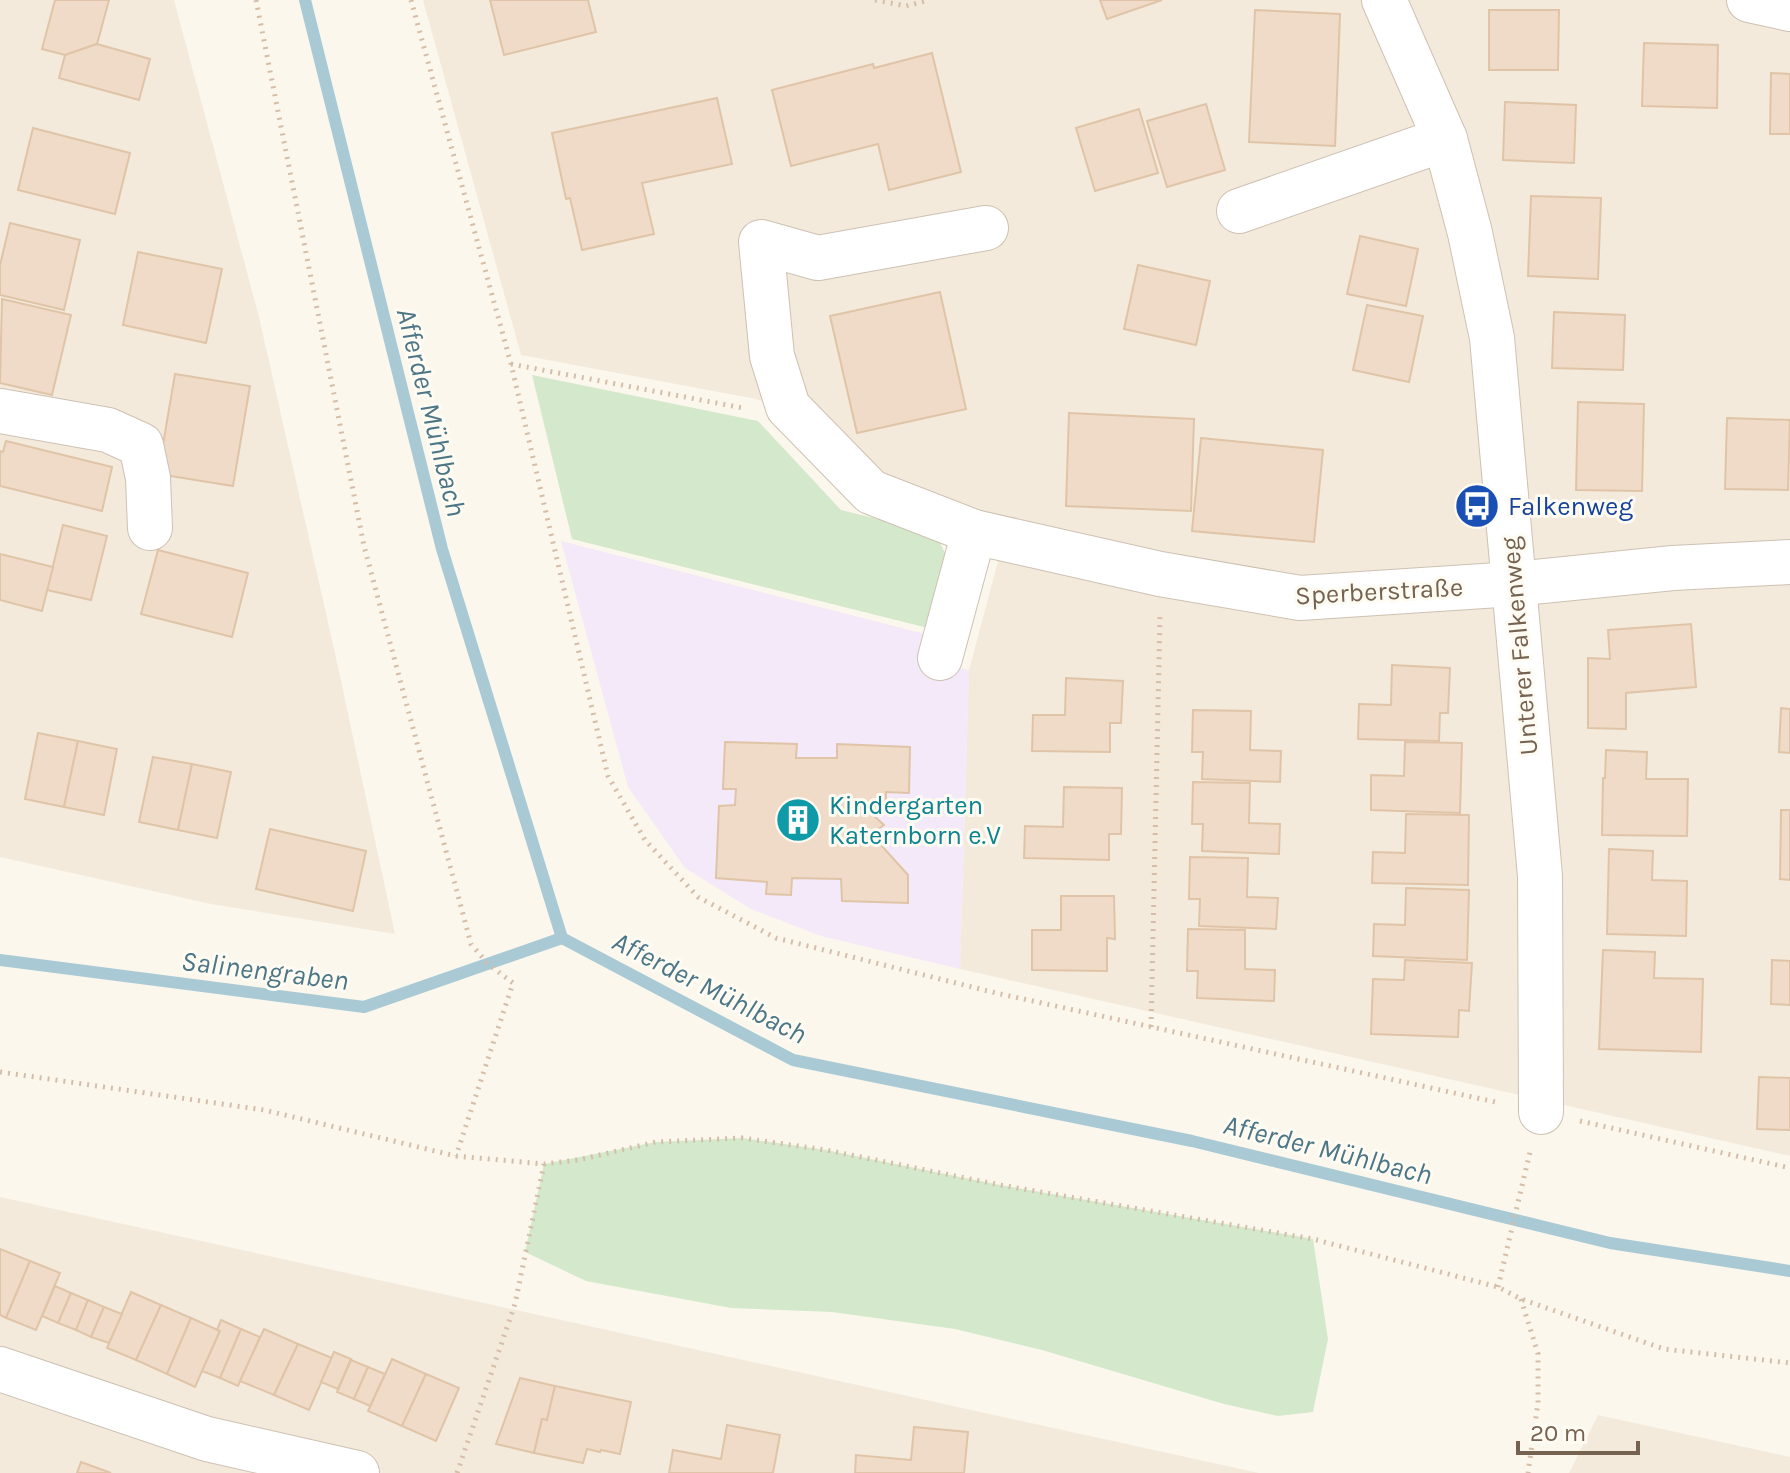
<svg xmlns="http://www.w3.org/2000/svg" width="1790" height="1473" viewBox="0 0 1790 1473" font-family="Karla,sans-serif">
<rect width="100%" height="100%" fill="#fbf7ed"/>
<g fill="#f3eadc">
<path d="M 0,0 L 174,0 L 259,317 L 337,662 L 395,934 L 211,904 L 0,857 Z"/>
<path d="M 423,0 L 1790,0 L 1790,1156 L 960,969 L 969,670 L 1009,520 L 885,484 L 822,424 L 756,399 L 521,355 Z"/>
<path d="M 0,1197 L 1259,1473 L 0,1473 Z"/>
<path d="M 1598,1415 L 1790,1457 L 1790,1473 L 1569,1473 Z"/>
</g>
<path fill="#f4e9f8" d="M 561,541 L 929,635 L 930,662 L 969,670 L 960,969 L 821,936 L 751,909 L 685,868 L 628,787 Z"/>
<g fill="#d4e9cb">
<path d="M 532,375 L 758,421 L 841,510 L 935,533 L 946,555 L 928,628 L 572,539 Z"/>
<path d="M 742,1138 L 826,1150 L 1000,1185 L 1313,1239 L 1328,1339 L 1313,1412 L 1278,1416 L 1224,1404 L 1042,1350 L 955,1329 L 832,1312 L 731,1308 L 586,1281 L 525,1252 L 544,1164 L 656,1142 Z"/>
</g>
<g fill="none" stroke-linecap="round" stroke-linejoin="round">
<g stroke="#a9cad5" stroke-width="12">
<path d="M 305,0 L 442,549 L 562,938 L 793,1060 L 1192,1141 L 1610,1243 L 1790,1271"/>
<path d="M 0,960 L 364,1007 L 562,938"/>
</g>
</g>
<g fill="#efdbc7" stroke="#e0c4a8" stroke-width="2">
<path d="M 55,0 L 109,0 L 97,44 L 65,55 L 42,49 Z"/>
<path d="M 490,0 L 588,0 L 596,32 L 504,55 Z"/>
<path d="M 1100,0 L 1162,0 L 1107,19 Z"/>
<path d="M 1255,10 L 1340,14 L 1335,146 L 1249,142 Z"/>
<path d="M 1489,10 L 1559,10 L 1558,70 L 1489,70 Z"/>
<path d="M 1644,43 L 1718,45 L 1717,108 L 1642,106 Z"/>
<path d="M 97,44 L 150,59 L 139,100 L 59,78 L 65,55 Z"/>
<path d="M 932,53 L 961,172 L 889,190 L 878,144 L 791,166 L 772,90 L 873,64 L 874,68 Z"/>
<path d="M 1771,73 L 1790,74 L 1790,134 L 1770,134 Z"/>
<path d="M 717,98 L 732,164 L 642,183 L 654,234 L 582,250 L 570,198 L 566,199 L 552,133 Z"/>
<path d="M 1505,102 L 1576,105 L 1574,163 L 1503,160 Z"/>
<path d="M 1206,104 L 1225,170 L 1167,187 L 1147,121 Z"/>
<path d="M 1139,109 L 1158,173 L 1095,191 L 1076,128 Z"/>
<path d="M 33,128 L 130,153 L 115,214 L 18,190 Z"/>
<path d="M 1531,196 L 1601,198 L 1598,279 L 1528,276 Z"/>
<path d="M 10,223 L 80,240 L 64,310 L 0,295 L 0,265 Z"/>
<path d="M 1360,236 L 1418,249 L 1406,306 L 1347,294 Z"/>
<path d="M 138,252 L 222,269 L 206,343 L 123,325 Z"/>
<path d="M 1138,265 L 1210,281 L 1196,345 L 1124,329 Z"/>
<path d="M 940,292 L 966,409 L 857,433 L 830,316 Z"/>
<path d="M 2,299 L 71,315 L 52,395 L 0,383 Z"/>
<path d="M 1367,305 L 1423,316 L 1409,382 L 1353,370 Z"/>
<path d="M 1554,312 L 1625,315 L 1623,370 L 1552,368 Z"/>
<path d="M 175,374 L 250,386 L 233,486 L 158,474 Z"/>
<path d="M 1578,402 L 1644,404 L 1642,491 L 1576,490 Z"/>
<path d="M 1069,413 L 1194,419 L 1191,511 L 1066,506 Z"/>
<path d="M 1727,418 L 1790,420 L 1788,490 L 1725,489 Z"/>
<path d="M 1201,438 L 1323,450 L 1314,542 L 1192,531 Z"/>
<path d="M 6,441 L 112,467 L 102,511 L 0,486 L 0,451 L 3,452 Z"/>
<path d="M 63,525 L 107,536 L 91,600 L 47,590 Z"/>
<path d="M 158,550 L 248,573 L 232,637 L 141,614 Z"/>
<path d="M 0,554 L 53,567 L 42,611 L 0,600 Z"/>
<path d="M 1691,624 L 1696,687 L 1626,693 L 1626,729 L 1588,728 L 1588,658 L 1610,659 L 1608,630 Z"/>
<path d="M 1392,665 L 1450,668 L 1448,713 L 1440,713 L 1439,741 L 1358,739 L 1359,704 L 1391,705 Z"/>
<path d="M 1066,678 L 1123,681 L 1121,723 L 1110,723 L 1110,752 L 1032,751 L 1033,715 L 1065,715 Z"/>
<path d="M 1781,708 L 1790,709 L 1790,753 L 1779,752 Z"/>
<path d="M 1193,710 L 1251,711 L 1250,750 L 1281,751 L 1280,782 L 1202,779 L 1203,752 L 1192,752 Z"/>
<path d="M 38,733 L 78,741 L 64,807 L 25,799 Z"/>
<path d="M 78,741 L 117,749 L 104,815 L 64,807 Z"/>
<path d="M 725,742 L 797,744 L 796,758 L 837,758 L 837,744 L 910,747 L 909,793 L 886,792 L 886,802 L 873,815 L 884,825 L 871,834 L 908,875 L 908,903 L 842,901 L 841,879 L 792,878 L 791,895 L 766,894 L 767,882 L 716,878 L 719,806 L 735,805 L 736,789 L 723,789 Z"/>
<path d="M 1405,742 L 1462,743 L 1460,813 L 1371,810 L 1371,775 L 1404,776 Z"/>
<path d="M 1606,750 L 1647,752 L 1646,779 L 1688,779 L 1687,836 L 1602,835 L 1603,778 L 1605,778 Z"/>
<path d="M 153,757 L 192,764 L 178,830 L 139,822 Z"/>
<path d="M 192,764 L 231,772 L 217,838 L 178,830 Z"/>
<path d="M 1193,782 L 1250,783 L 1249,823 L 1280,824 L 1279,854 L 1202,851 L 1203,824 L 1192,824 Z"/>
<path d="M 1064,787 L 1122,788 L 1121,834 L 1109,834 L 1109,860 L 1024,858 L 1025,826 L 1063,827 Z"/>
<path d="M 1781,810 L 1790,810 L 1790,880 L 1780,879 Z"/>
<path d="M 1406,814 L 1469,815 L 1468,885 L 1372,883 L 1373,852 L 1405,853 Z"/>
<path d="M 270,829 L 366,851 L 353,911 L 256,889 Z"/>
<path d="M 1609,849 L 1653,851 L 1652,880 L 1687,881 L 1686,936 L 1607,934 Z"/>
<path d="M 1190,857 L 1248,858 L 1247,897 L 1278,898 L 1276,929 L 1199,926 L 1200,899 L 1189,899 Z"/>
<path d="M 1406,888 L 1469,890 L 1467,960 L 1373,956 L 1374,924 L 1405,925 Z"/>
<path d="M 1061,896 L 1114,896 L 1115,939 L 1107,938 L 1107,971 L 1032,970 L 1032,930 L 1061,930 Z"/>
<path d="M 1188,929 L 1245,930 L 1245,969 L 1275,970 L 1274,1001 L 1197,998 L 1198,971 L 1187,971 Z"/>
<path d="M 1603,950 L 1655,952 L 1654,978 L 1703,979 L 1701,1052 L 1599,1049 Z"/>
<path d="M 1405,960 L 1472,963 L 1469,1011 L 1459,1010 L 1458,1037 L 1371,1034 L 1373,979 L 1404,980 Z"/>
<path d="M 1772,960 L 1790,961 L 1790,1005 L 1771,1004 Z"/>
<path d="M 1759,1077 L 1790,1078 L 1790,1130 L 1757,1129 Z"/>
<path d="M 0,1249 L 30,1261 L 6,1318 L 0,1315 Z"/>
<path d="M 30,1261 L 60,1273 L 36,1330 L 6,1318 Z"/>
<path d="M 55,1286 L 71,1293 L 58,1323 L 42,1316 Z"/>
<path d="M 131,1292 L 161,1305 L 136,1360 L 107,1348 Z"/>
<path d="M 71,1293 L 88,1300 L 76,1330 L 58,1323 Z"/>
<path d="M 88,1300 L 104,1307 L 91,1337 L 76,1330 Z"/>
<path d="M 161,1305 L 191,1318 L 167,1374 L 136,1360 Z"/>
<path d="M 104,1307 L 122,1314 L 109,1343 L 91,1337 Z"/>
<path d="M 191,1318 L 220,1331 L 195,1387 L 167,1374 Z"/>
<path d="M 221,1320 L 241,1329 L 220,1378 L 202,1371 L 220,1331 L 217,1330 Z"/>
<path d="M 241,1329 L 260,1337 L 238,1386 L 220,1378 Z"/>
<path d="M 264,1329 L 298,1344 L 274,1395 L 240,1381 Z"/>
<path d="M 298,1344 L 332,1358 L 309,1410 L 274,1395 Z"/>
<path d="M 334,1352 L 351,1359 L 338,1389 L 321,1382 Z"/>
<path d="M 392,1359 L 426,1374 L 402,1426 L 368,1411 Z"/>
<path d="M 351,1360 L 368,1367 L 354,1399 L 337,1392 Z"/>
<path d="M 368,1367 L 385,1374 L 370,1406 L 354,1399 Z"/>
<path d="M 426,1374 L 459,1388 L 436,1441 L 402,1426 Z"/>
<path d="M 520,1378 L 555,1386 L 547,1420 L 542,1419 L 534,1453 L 496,1444 Z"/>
<path d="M 555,1386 L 631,1402 L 620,1454 L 601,1450 L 600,1452 L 587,1449 L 583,1463 L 534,1453 L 542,1419 L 547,1420 Z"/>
<path d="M 727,1425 L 780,1435 L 773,1473 L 669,1473 L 673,1450 L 721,1459 Z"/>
<path d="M 914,1427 L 968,1432 L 964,1473 L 855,1473 L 856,1455 L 911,1460 Z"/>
<path d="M 81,1462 L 111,1473 L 77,1473 Z"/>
</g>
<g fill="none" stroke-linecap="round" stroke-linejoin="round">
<g stroke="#cdc1b3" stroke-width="46">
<g id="minor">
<path d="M 1384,0 L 1445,139 L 1470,233 L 1492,338 L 1540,876 L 1541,1112"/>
<path d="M 1749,0 L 1790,9"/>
<path d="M 1239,211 L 1445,139"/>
<path d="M 986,228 L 818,258 L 761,242 L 772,356 L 788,407 L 871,492 L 974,532 L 1160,574 L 1300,598 L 1514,584 L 1673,568 L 1790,562"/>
<path d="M 0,411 L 108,430 L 141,445 L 148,478 L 150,528"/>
<path d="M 940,658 L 974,532"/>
<path d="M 0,1369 L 207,1439 L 357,1473"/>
</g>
</g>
<g stroke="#d4bea9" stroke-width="5" stroke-dasharray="2 6" stroke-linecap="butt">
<path d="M 256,0 L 364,546 L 471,944 L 488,964 L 513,983 L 456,1156"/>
<path d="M 411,0 L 511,364 L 608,776 L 645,840 L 698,897 L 776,938 L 996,993 L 1500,1103"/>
<path d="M 875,0 L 906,6 L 929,0"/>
<path d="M 511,364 L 743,408"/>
<path d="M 1151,1027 L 1160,615"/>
<path d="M 0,1072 L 264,1110 L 456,1156 L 544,1164 L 578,1160 L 656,1142 L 742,1138 L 826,1150 L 1000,1185 L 1313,1239 L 1498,1287 L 1521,1299 L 1664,1349 L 1790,1363"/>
<path d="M 1580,1121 L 1790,1168"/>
<path d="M 1498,1287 L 1530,1152"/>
<path d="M 1521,1299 L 1538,1354 L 1538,1403 L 1528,1473"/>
<path d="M 457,1473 L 515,1304 L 544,1164"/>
</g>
<use href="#minor" stroke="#fff" stroke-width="44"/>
</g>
<defs>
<g id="bus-disc" transform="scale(2.3)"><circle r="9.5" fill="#1a4fb4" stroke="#fefbf3"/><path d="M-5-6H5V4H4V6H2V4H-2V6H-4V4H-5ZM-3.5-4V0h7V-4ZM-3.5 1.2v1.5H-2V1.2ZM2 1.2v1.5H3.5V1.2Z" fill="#fff"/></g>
<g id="building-disc" transform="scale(2.3)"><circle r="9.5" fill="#0f9aa8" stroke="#fefbf3"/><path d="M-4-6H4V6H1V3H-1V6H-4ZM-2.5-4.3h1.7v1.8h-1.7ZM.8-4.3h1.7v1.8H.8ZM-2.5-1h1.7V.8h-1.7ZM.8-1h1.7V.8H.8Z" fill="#fff"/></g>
</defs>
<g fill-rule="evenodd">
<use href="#bus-disc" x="1477" y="506"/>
<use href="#building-disc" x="798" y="820"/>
</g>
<g text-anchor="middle" stroke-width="6" stroke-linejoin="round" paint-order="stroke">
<g font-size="26" fill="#164399" stroke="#fefbf3" text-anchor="start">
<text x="1508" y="515">Falkenweg</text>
</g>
<g font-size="26" fill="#766251" stroke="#fefbf3">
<text transform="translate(1379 591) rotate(-3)" y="9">Sperberstraße</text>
<text transform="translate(1519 646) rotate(-95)" y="9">Unterer Falkenweg</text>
</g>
<g font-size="26" fill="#0d838f" stroke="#fefbf3" text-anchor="start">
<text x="829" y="814">Kindergarten<tspan x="829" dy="30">Katernborn e.V</tspan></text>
</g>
<g font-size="28" font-style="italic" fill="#4c7686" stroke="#fefbf3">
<text transform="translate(432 412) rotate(76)" y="10">Afferder Mühlbach</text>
<text transform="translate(265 970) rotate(7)" y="10">Salinengraben</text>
<text transform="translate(710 987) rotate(27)" y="10">Afferder Mühlbach</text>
<text transform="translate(1328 1149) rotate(14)" y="10">Afferder Mühlbach</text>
</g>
</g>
<path d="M1518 1441v12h120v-12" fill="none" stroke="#766251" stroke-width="4"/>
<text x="1530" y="1441" font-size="24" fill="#766251" stroke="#fefbf3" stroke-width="6" paint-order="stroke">20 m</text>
</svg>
